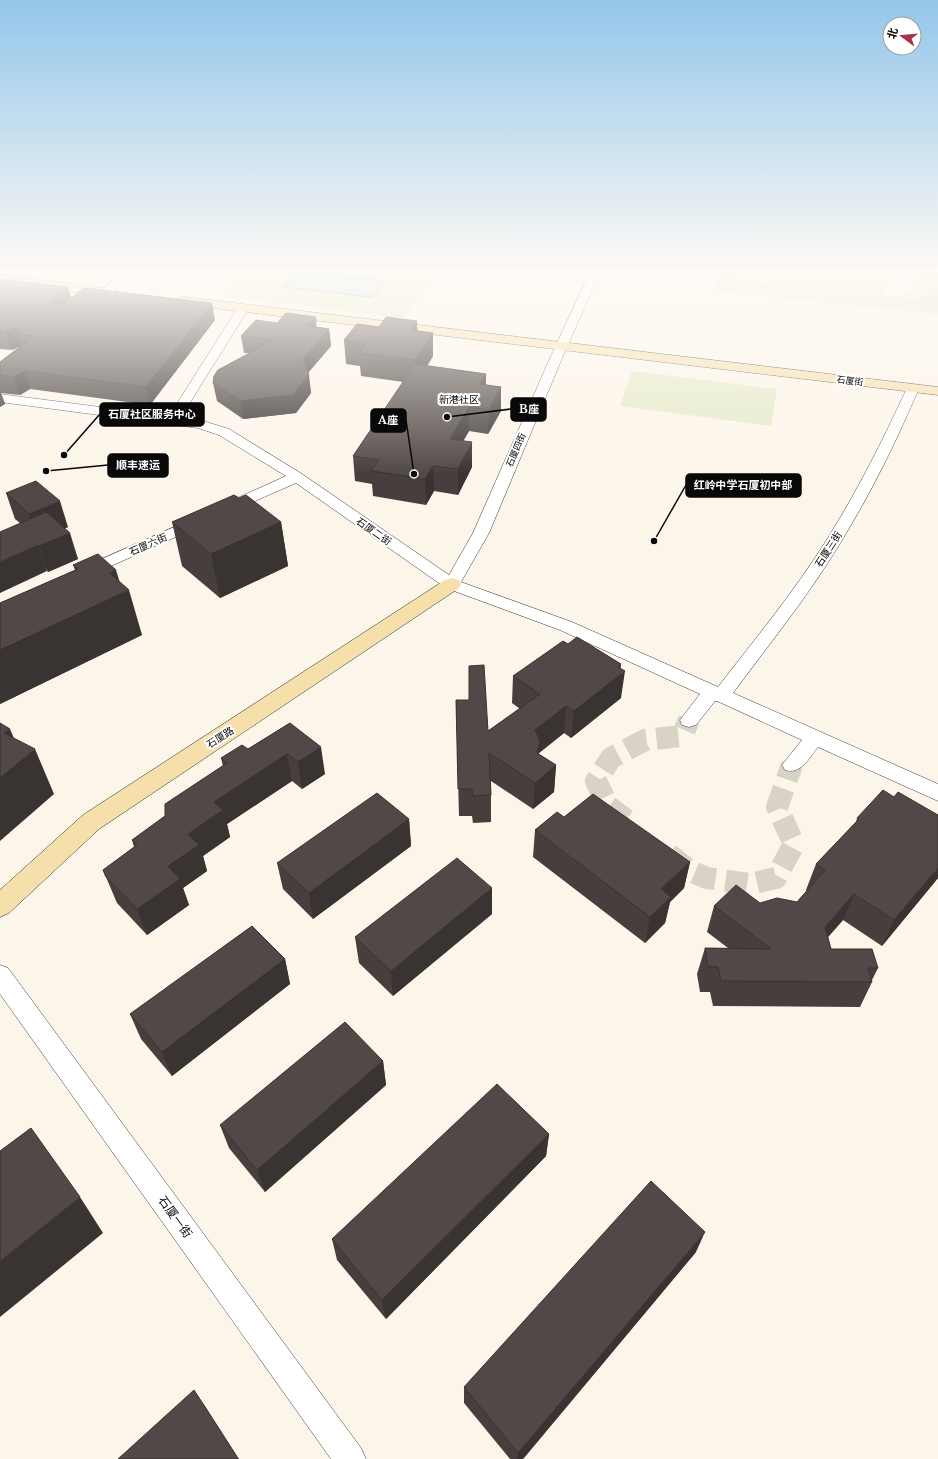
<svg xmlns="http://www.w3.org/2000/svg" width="938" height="1459" viewBox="0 0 938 1459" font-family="'Libre Baskerville','Noto Sans SC',serif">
<rect width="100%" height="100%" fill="#fcf5e9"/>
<g fill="#d5e2b7">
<path d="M 721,270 L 729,270 C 734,281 745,285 756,289 L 717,284 Z"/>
<path d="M 915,270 L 938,270 L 938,308 L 900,304 L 923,298 L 927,278 Z"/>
</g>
<g fill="#e4eac8">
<path d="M 247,270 L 370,270 L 433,276 L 404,318 L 220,296 Z"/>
<path d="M 729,270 L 746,270 C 750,280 762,282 771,285 L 774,270 L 885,270 L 886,297 C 895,296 909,296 914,286 L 911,278 L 897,270 C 911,270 921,270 931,282 L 931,291 L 923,298 L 902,304 L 938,308 L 938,314 L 715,291 L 717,284 L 754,288 L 735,278 Z"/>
<path d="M 632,371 L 777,389 L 771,426 L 620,406 Z"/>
</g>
<path fill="#b3e2ee" stroke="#42a1bc" d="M 297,272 L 385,281 L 372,297 L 282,287 Z"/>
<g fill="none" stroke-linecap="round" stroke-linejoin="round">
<g stroke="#d8d2c7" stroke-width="22" stroke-dasharray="22 10" stroke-linecap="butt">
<path d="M 626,820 L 608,806 L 596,781 L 611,758 L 645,740 L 682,736 L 689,720"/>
<path d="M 669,854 L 690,871 L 707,878 L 750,884 L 776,878 L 794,844 L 777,807 L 792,765"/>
</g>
<g stroke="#3c3c3c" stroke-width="1">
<g id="street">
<path d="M 125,270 L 136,270 L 116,289 L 114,294 L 106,294 L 104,292 L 106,286 Z"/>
<path d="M 591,270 L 601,270 L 563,356 L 489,533 L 461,582 L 572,622 L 718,687 C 755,639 794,592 826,541 C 857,492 883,440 907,388 L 908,385 L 918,385 L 919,388 C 897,440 872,491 842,540 C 810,594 770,643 733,693 L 938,784 L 938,801 L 818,747 C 809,758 801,775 785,770 L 782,765 L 802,740 L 717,701 L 715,701 L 696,725 L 689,727 L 682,725 L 680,720 L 700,694 L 560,630 L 446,588 L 296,483 L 232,511 L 227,513 L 222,511 L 219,508 L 222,505 L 286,476 L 219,435 L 198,428 L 0,402 L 0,394 L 169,416 L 239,306 L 247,306 L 249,308 L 181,417 L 200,420 L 229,429 L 302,474 L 449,575 L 473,533 L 551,356 Z"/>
<path d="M 197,517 L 202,519 L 205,522 L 202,525 L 89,576 L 83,578 L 77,576 L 75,573 L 77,570 Z"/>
<path d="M 0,965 L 8,968 L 361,1448 L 366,1459 L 331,1459 L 0,994 Z"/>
</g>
</g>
<g stroke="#2b2b2b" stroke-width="1">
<g id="secondary">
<path d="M 0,275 L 112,289 L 117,290 L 118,293 L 117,296 L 112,297 L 0,283 Z"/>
<path d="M 184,297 L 938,387 L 938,395 L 179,304 L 177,301 L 179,298 Z"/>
<path d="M 452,578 L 459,580 L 461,584 L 459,588 L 99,829 L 9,913 L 0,917 L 0,890 L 83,815 L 445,580 Z"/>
</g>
</g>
<use href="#street" fill="#fff" fill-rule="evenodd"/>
<use href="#secondary" fill="#f5e0ab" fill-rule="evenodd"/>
</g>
<g fill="#463f3d">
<path d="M 0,279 L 71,298 L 215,320 L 150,405 L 30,389 L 20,395 L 1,393 L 5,404 L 0,407 L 0,362 L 21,346 L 12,350 L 0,349 Z"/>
<path d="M 417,321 L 417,331 L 433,333 L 433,356 L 427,366 L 486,374 L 486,385 L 501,387 L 501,411 L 488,434 L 469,431 L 463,441 L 472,467 L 458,495 L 434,491 L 426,505 L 373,496 L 372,484 L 355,481 L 353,456 L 403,382 L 361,376 L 360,366 L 346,364 L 344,340 L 379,327 Z"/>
<path d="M 317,327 L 329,329 L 331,346 L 308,373 L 311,393 L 296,413 L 243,419 L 217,401 L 213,383 L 249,353 L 244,353 L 241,336 Z"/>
<path d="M 6,493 L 68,527 L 64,529 L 78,559 L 48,572 L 20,523 L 15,519 Z"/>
<path d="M 239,498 L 281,522 L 288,566 L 220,598 L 182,566 L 172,522 Z"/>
<path d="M 73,565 L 119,581 L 142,635 L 0,704 L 0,603 L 75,570 Z"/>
<path d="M 568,644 L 621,669 L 621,698 L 571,738 L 564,733 L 539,753 L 539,754 L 556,765 L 554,792 L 533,809 L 491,781 L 491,822 L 473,823 L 472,816 L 459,816 L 456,700 L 488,731 L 520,709 L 512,703 L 513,676 Z"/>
<path d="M 290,723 L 325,774 L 302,789 L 292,781 L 227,824 L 230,837 L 203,856 L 207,871 L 183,888 L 189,905 L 147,935 L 117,903 L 103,870 L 134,847 L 132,840 L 165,816 L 223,766 L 221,758 L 248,749 Z"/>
<path d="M 564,817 L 690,862 L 684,888 L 670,902 L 665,923 L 645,943 L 533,857 L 535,830 Z"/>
<path d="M 857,818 L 938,878 L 882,946 L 843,920 L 828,937 L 831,949 L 878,968 L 872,980 L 872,982 L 860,1007 L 713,1006 L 710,992 L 700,992 L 697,974 L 705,948 L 728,948 L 707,932 L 714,906 L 760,903 L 797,902 L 807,891 L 806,890 L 816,864 L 856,822 Z"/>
<path d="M 409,819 L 411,846 L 313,919 L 283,889 L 277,863 Z"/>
<path d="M 492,888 L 492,914 L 393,996 L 359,963 L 355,937 Z"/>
<path d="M 285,959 L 290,984 L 172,1076 L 141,1039 L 130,1014 Z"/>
<path d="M 383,1061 L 386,1085 L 265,1192 L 229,1148 L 220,1125 Z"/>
<path d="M 549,1134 L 546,1156 L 386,1319 L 337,1260 L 332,1239 Z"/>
<path d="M 696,1252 L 523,1459 L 510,1459 L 464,1403 L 464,1387 Z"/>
</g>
<g fill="#393332">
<path d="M 68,287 L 73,304 L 56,317 L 51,300 Z"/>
<path d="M 212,303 L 215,320 L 150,405 L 146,387 Z"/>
<path d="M 316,317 L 317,334 L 307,326 Z"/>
<path d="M 417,321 L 418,344 L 410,330 Z"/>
<path d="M 16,328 L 21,346 L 12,350 L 6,332 Z"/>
<path d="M 329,329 L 331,346 L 305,376 L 303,359 Z"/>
<path d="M 433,333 L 433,356 L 416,384 L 415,360 Z"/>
<path d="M 25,371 L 30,389 L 20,395 L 14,377 Z"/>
<path d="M 486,374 L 486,398 L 480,384 Z"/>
<path d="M 309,375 L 311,393 L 296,413 L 243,419 L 240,401 Z"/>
<path d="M 501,387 L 501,411 L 488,434 L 489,410 Z"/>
<path d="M 0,390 L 5,404 L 0,407 Z"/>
<path d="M 469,407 L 469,431 L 450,464 L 450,439 Z"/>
<path d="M 472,442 L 472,467 L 458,495 L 458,469 Z"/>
<path d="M 433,466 L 434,491 L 426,505 L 425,479 Z"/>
<path d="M 60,501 L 68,527 L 38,540 L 29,514 Z"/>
<path d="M 281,522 L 288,566 L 220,598 L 211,554 Z"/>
<path d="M 70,533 L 78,559 L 48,572 L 39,546 Z"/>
<path d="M 38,545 L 47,571 L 0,593 L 0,562 Z"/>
<path d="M 116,570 L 123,593 L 129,590 L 142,635 L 0,704 L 0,650 L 110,573 Z"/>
<path d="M 621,664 L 620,675 L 625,671 L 621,698 L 571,738 L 574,711 Z"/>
<path d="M 566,706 L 564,733 L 539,753 L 538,768 L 535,730 Z"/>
<path d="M 10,729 L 23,759 L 35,749 L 54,794 L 0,841 L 0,778 L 4,733 Z"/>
<path d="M 321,747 L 325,774 L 302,789 L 298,762 Z"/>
<path d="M 287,754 L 292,781 L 227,824 L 230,837 L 203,856 L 207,871 L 183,888 L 189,905 L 147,935 L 137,909 L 168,866 L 188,834 L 214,802 Z"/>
<path d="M 556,765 L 554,792 L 533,809 L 535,783 Z"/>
<path d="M 409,819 L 411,846 L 313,919 L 309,893 Z"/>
<path d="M 690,862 L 684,888 L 670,902 L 665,923 L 645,943 L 650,917 L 661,889 Z"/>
<path d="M 938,868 L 938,878 L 882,946 L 894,920 Z"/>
<path d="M 492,888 L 492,914 L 393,996 L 391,971 Z"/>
<path d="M 854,894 L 843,920 L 814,953 L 825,927 Z"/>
<path d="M 285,959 L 290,984 L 172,1076 L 162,1052 Z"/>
<path d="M 383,1061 L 386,1085 L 265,1192 L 257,1170 Z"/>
<path d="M 549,1134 L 546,1156 L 386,1319 L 382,1300 Z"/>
<path d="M 80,1197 L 103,1233 L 0,1317 L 0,1261 Z"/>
<path d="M 705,1232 L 696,1252 L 523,1459 L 517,1459 L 518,1453 Z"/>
<path d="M 194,1390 L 205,1406 L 239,1459 L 238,1459 Z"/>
</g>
<g fill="#514947" stroke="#393332">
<path d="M 0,279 L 68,287 L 51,300 L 54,304 L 63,304 L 84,288 L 212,303 L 146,387 L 25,371 L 14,377 L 0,375 L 0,362 L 34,336 L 22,335 L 21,330 L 16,328 L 6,332 L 0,332 Z"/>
<path d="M 286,313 L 316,317 L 307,326 L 329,329 L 303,359 L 309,375 L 293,395 L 240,401 L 213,383 L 214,376 L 218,370 L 274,340 L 241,336 L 256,320 L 277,323 Z"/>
<path d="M 386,317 L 417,321 L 410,330 L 433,333 L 415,360 L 359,353 L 366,343 L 344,340 L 357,324 L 379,327 Z"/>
<path d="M 415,364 L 486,374 L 480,384 L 501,387 L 489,410 L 469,407 L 450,439 L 472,442 L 458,469 L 433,466 L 425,479 L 371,471 L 379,460 L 353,456 Z"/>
<path d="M 36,481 L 60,501 L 29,514 L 6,493 Z"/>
<path d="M 234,495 L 239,498 L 246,495 L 281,522 L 211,554 L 172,522 Z"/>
<path d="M 46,512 L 70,533 L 39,546 L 38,545 L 0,562 L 0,532 Z"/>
<path d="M 98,554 L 116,570 L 110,573 L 129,590 L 0,650 L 0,603 L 78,569 L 73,565 Z"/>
<path d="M 577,637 L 621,664 L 618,667 L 625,671 L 574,711 L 566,706 L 535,730 L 540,741 L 537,753 L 556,765 L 535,783 L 489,753 L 491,795 L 473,796 L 472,789 L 458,789 L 456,700 L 469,700 L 469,666 L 484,665 L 488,731 L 540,694 L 513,676 L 563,641 L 568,644 Z"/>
<path d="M 0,723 L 10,729 L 4,733 L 35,749 L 0,778 Z"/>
<path d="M 290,723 L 321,747 L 298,762 L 287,754 L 214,802 L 223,810 L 188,834 L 199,845 L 168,866 L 180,879 L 137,909 L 106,877 L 103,870 L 137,845 L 132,840 L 165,816 L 165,804 L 227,763 L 221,758 L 242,745 L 248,749 Z"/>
<path d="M 883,790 L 894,797 L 898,792 L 938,815 L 938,868 L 894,920 L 854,894 L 825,927 L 831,949 L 872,949 L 878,968 L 868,968 L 872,982 L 721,981 L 718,967 L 708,967 L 705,948 L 771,949 L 714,906 L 736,885 L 760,903 L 777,898 L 797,902 L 825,870 L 816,864 L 859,819 L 857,818 Z"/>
<path d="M 377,793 L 409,819 L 309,893 L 277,863 Z"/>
<path d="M 593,794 L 690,862 L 661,889 L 671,897 L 650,917 L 535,830 L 557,812 L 564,817 Z"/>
<path d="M 457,858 L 492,888 L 391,971 L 355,937 Z"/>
<path d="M 252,926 L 285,959 L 162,1052 L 130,1014 Z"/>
<path d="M 345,1022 L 383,1061 L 257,1170 L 220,1125 Z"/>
<path d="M 497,1084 L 549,1134 L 382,1300 L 332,1239 Z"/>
<path d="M 31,1128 L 80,1197 L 0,1261 L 0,1151 Z"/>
<path d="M 651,1181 L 705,1232 L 518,1453 L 464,1387 Z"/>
<path d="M 194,1390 L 238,1459 L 118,1459 Z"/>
</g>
<linearGradient id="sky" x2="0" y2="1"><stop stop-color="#93c6ea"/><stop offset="0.57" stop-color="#fefaf5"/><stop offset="1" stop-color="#fefaf5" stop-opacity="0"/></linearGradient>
<rect width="938" height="474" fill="url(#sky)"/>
<g text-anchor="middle" stroke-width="4" stroke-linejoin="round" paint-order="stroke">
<g font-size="9" fill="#090909" stroke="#fff">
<text transform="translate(850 381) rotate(7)" y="3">石厦街</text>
<text transform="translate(516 450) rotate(-67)" y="3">石厦四街</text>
</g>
<g font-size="10" fill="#090909" stroke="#fff">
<text x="459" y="403">新港社区</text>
</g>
<g font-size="10" fill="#090909" stroke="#fff">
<text transform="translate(374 531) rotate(35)" y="4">石厦二街</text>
<text transform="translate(148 544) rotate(-24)" y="4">石厦六街</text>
<text transform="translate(828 549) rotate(-57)" y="4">石厦三街</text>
<text transform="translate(220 737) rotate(-33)" y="4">石厦路</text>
</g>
<g font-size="12" fill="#090909" stroke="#fff">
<text transform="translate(175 1217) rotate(54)" y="4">石厦一街</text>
</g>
</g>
<path fill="none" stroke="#090909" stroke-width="1.5" d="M447 417L511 409M64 455L100 414M414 474L406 420M46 471L108 465M654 541L686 485"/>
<g fill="#090909" stroke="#fff" stroke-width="1.5">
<circle cx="447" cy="417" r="4"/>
<circle cx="64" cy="455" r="4"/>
<circle cx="414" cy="474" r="4"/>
<circle cx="46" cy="471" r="4"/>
<circle cx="654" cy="541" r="4"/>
</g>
<g fill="#090909" stroke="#090909" stroke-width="1.5">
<rect x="511" y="398" width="35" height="23" rx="4"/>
<rect x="100" y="403" width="104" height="23" rx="4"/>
<rect x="371" y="409" width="35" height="23" rx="4"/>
<rect x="108" y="454" width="60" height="23" rx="4"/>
<rect x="686" y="474" width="115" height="23" rx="4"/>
</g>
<g font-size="11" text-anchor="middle" font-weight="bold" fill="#fff">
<text x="529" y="413">B座</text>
<text x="152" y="418">石厦社区服务中心</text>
<text x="388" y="424">A座</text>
<text x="138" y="469">顺丰速运</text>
<text x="743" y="489">红岭中学石厦初中部</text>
</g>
<g transform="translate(902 36) rotate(286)"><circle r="19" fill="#ffffff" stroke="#9d9d9d"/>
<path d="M0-3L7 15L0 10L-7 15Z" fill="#a8334d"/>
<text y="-6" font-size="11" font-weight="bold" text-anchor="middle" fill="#090909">北</text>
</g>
</svg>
